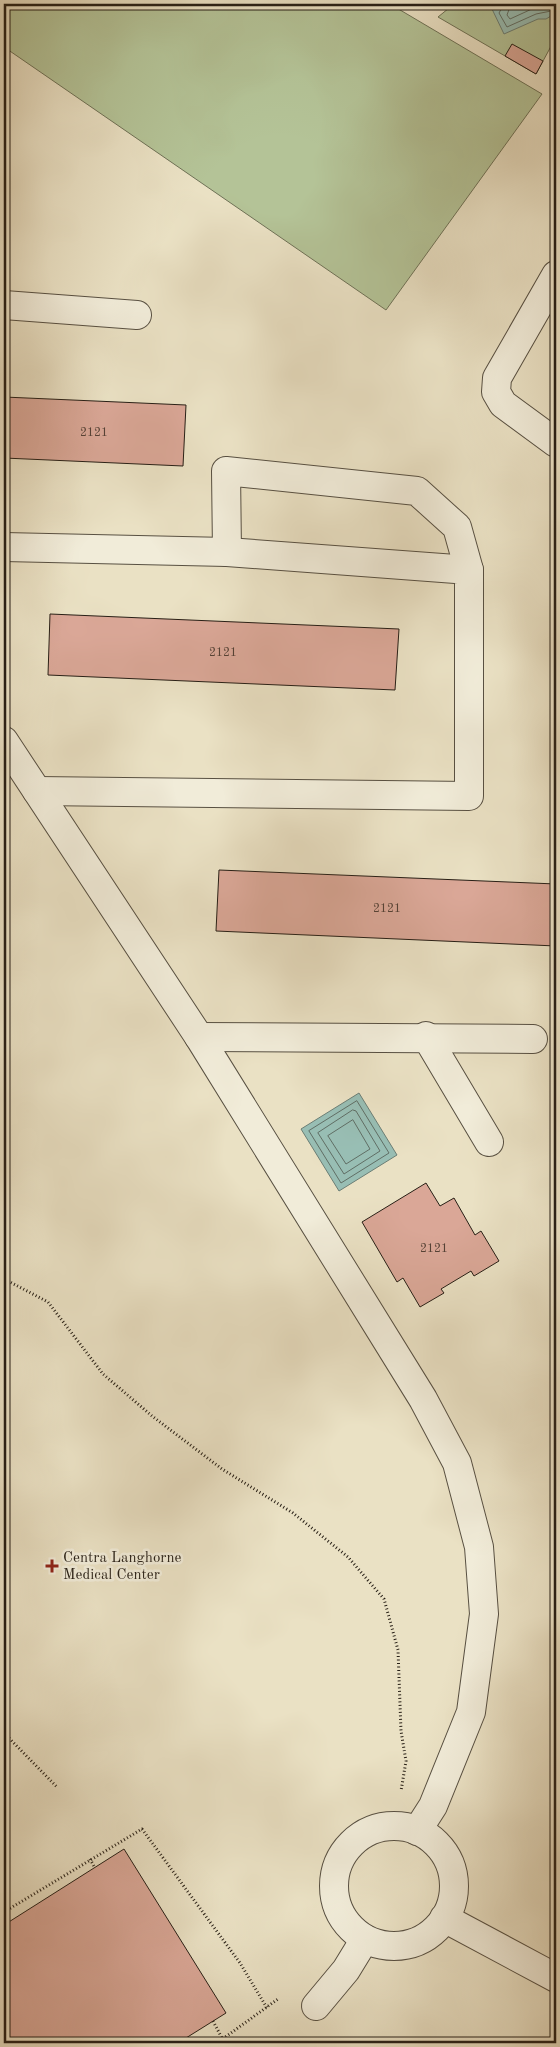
<svg xmlns="http://www.w3.org/2000/svg" width="560" height="2047" viewBox="0 0 560 2047" font-family="'Old Standard TT',serif">
<rect width="100%" height="100%" fill="#eae1c4"/>
<filter id="stains"><feTurbulence type="fractalNoise" baseFrequency=".004" numOctaves="4"/><feColorMatrix values="0 0 0 0 .2 0 0 0 0 .09 0 0 0 0 .02 0 0 0 .5 -.17"/></filter>
<radialGradient id="worn" r=".72"><stop offset=".6" stop-color="#630" stop-opacity="0"/><stop offset="1" stop-color="#630" stop-opacity=".3"/></radialGradient>
<g fill="#b4c397" stroke="#6e7156">
<path d="M 4,4 L 390,4 L 542,94 L 386,310 L 4,47 Z"/>
<path d="M 454,4 L 556,4 L 556,37 L 536,74 L 438,17 Z"/>
</g>
<g fill="#98beb4" stroke="#6b7e75">
<path d="M 504,4 L 556,4 L 556,13 L 546,19 L 538,19 L 504,34 L 492,9 Z"/>
<path d="M 359,1093 L 397,1155 L 339,1191 L 301,1129 Z"/>
</g>
<g fill="none" stroke-linecap="round" stroke-linejoin="round">
<g stroke="#606e65" stroke-width="1">
<path d="M 504,4 L 499,13 L 507,27 L 536,14 L 556,10"/>
<path d="M 511,4 L 507,15 L 510,19 L 534,8 L 556,4"/>
<path d="M 357,1101 L 389,1153 L 341,1183 L 309,1131 Z"/>
<path d="M 353,1110 L 356,1111 L 380,1151 L 344,1174 L 318,1133 Z"/>
<path d="M 353,1120 L 370,1149 L 346,1164 L 328,1136 Z"/>
</g>
</g>
<g fill="#daa797" stroke="#271f16">
<path d="M 512,44 L 543,61 L 536,74 L 505,56 Z"/>
<path d="M 4,397 L 186,405 L 183,466 L 4,458 Z"/>
<path d="M 50,614 L 399,629 L 395,690 L 48,675 Z"/>
<path d="M 219,870 L 556,884 L 556,946 L 216,931 Z"/>
<path d="M 426,1183 L 440,1206 L 454,1198 L 475,1235 L 481,1231 L 499,1261 L 474,1276 L 471,1271 L 441,1289 L 444,1293 L 420,1307 L 403,1278 L 397,1282 L 362,1222 Z"/>
<path d="M 124,1849 L 226,2013 L 178,2043 L 4,2043 L 4,1925 Z"/>
</g>
<g fill="none" stroke-linecap="round" stroke-linejoin="round">
<g stroke="#585042" stroke-width="30">
<g id="minor">
<path d="M 556,275 L 497,378 L 496,392 L 503,404 L 556,443"/>
<path d="M 4,305 L 137,315"/>
<path d="M 4,547 L 227,552 L 469,570 L 469,796 L 37,791"/>
<path d="M 227,552 L 226,471 L 417,491 L 457,527 L 469,570"/>
<path d="M 4,741 L 199,1037 L 423,1399 L 457,1463 L 479,1547 L 484,1614 L 471,1712 L 433,1806 L 417,1831"/>
<path d="M 426,1036 L 489,1142"/>
<path d="M 199,1037 L 533,1039"/>
<circle cx="394" cy="1886" r="60"/>
<path d="M 444,1918 L 556,1978"/>
<path d="M 316,2006 L 346,1970 L 365,1939"/>
</g>
</g>
<g stroke="#271f16" stroke-width="3" stroke-dasharray="1 2.5" stroke-linecap="butt">
<path d="M 4,1282 L 10,1282 L 48,1302 L 103,1374 L 152,1416 L 222,1469 L 293,1513 L 348,1557 L 384,1599 L 398,1650 L 401,1731 L 406,1761 L 401,1791"/>
<path d="M 4,1733 L 57,1787"/>
<path d="M 90,1859 L 95,1868"/>
<path d="M 4,1912 L 142,1829 L 240,1963 L 267,2008"/>
<path d="M 213,2021 L 223,2040"/>
<path d="M 217,2043 L 278,1999"/>
</g>
<use href="#minor" stroke="#f1ecd9" stroke-width="28"/>
</g>
<path fill="#8f2418" stroke="#f1ecd9" stroke-width="2" d="M49.5 1558.5h5v5h5v5h-5v5h-5v-5h-5v-5h5z"/>
<g text-anchor="middle" stroke-width="5" stroke-linejoin="round" paint-order="stroke">
<g font-size="12" fill="#544136">
<text x="94" y="436">2121</text>
<text x="223" y="656">2121</text>
<text x="387" y="912">2121</text>
<text x="434" y="1252">2121</text>
</g>
<g font-size="15" fill="#271f16" stroke="#f1ecd9" text-anchor="start">
<text x="63" y="1562">Centra Langhorne<tspan x="63" dy="17">Medical Center</tspan></text>
</g>
</g>
<rect width="560" height="2047" fill="none" stroke="#eae1c4" stroke-width="20"/>
<rect x="5" y="5" width="550" height="2037" fill="none" stroke="#271f16" stroke-width="2.5"/>
<rect x="10" y="10" width="540" height="2027" fill="none" stroke="#271f16"/>
<rect width="100%" height="100%" filter="url(#stains)"/>
<rect width="100%" height="100%" fill="url(#worn)"/>
</svg>
